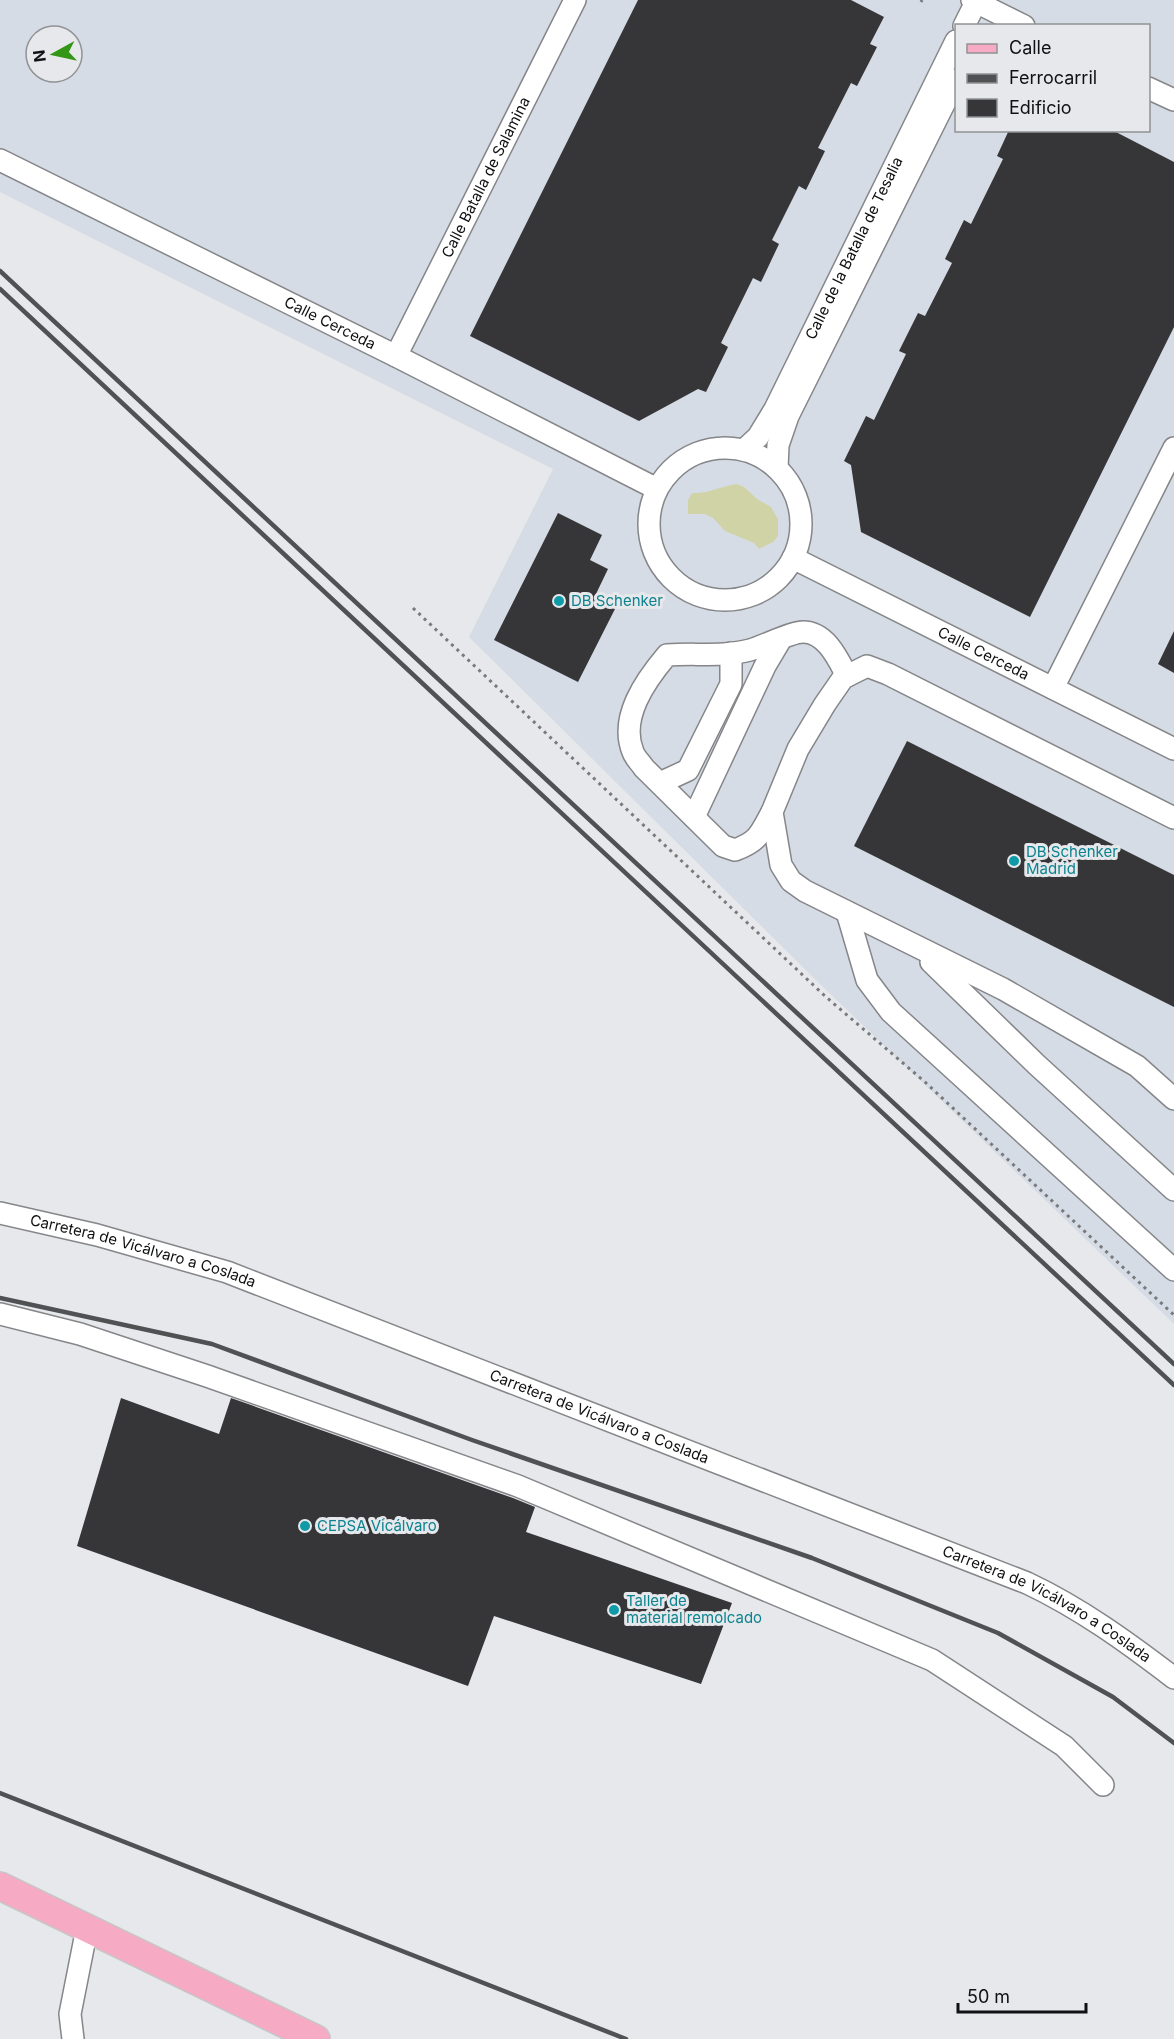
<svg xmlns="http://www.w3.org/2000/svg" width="1174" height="2039" viewBox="0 0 1174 2039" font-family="Inter,sans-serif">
<rect width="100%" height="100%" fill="#e6e8eb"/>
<path fill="#d6dce5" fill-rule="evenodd" d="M 0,0 L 1174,0 L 1174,1324 L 823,987 L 469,637 L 553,469 L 0,192 ZM 956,26 L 1148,26 L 1148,130 L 956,130 ZM 36,36 L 72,36 L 72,72 L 36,72 Z"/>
<path fill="#d0d3a6" d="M 737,484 L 744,487 L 757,499 L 771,507 L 778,519 L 778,536 L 773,542 L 759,549 L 754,543 L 725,531 L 713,518 L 705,514 L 688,514 L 688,500 L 692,493 C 708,494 721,486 737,484 Z"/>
<g fill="#363638">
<path d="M 638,0 L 851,0 L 884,17 L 870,44 L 877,47 L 857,86 L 851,83 L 818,148 L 825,151 L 806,190 L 799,186 L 772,240 L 779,244 L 761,282 L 753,278 L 721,343 L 728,347 L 706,392 L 698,389 L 639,421 L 470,336 Z"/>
<path d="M 1009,130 L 1112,130 L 1174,162 L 1174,327 L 1030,617 L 861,532 L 851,465 L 844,461 L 866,416 L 874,420 L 906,354 L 899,351 L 918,313 L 925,316 L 952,263 L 945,259 L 964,220 L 971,224 L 1003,159 L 997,156 Z"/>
<path d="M 558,513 L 602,535 L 590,560 L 608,569 L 595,596 L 616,607 L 578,682 L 494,640 Z"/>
<path d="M 1174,631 L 1174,673 L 1158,664 Z"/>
<path d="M 907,741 L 1174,875 L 1174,1007 L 854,846 Z"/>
<path d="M 121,1398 L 219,1434 L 231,1398 L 513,1498 L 535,1507 L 526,1532 L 732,1603 L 701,1684 L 494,1616 L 468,1686 L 77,1546 Z"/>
</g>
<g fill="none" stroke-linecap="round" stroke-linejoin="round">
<g stroke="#858689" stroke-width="24">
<g id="minor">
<path d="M 972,0 L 1024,26"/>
<path d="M 964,26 L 977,0"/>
<path d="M 1148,88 L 1174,100"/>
<path id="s1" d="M 0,160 L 396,356 L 657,489"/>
<path id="s2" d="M 396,356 L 575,0"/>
<circle cx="725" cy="524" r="76"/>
<path id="s3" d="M 744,450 L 758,437 L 775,409 L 956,41"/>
<path d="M 777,468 L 778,445 L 788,416 L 956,80"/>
<path id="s4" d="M 793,558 L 1174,749"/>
<path d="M 1053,688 L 1174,448"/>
<path d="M 660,783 L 688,770 L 731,684 L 731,653"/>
<path d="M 772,812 C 760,834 759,841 735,850 L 723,846 L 644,768 C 641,763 635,758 633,752 C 619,718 645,681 667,655 C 695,653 723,657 750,650 C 764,646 791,632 803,632 C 826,632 838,659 847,676"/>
<path d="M 694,817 L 765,666 L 781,639"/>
<path d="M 1174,818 L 888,674 L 867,666 L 843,678 L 825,704 L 798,749 L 772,812 L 781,865 L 791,881 L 805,891 L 1003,989 L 1137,1066 L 1174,1099"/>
<path d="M 847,912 L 867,980 L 891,1012 L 1174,1270"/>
<path d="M 931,962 L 1037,1065 L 1174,1190"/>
<path id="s5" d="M 0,1213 L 97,1235 L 227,1272 L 1027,1583 C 1080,1608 1127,1642 1174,1678"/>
<path d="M 0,1314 L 80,1334 L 207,1376 L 518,1486 L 932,1660 L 1064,1746 L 1103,1785"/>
<path d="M 73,2039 L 70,2014 L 87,1928"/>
</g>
</g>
<g stroke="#c6c6c6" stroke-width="30">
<path id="major" d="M 0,1886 L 316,2039"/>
</g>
<g stroke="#797a7c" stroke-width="3" stroke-dasharray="3 4.5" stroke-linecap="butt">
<path d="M 921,2 L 922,0"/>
<path d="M 413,608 L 826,997 L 925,1082 L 1174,1315"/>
</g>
<use href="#minor" stroke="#fff" stroke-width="21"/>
<use href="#major" stroke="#f7aac4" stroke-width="27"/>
<g stroke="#4f5152" stroke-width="4.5">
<path d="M 0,271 L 1174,1364"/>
<path d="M 0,289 L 1174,1385"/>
<path d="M 0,1298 L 212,1344 L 472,1440 L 812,1558 L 998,1633 L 1113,1697 L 1174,1743"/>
<path d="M 0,1793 L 626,2039"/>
</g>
</g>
<g fill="#0f9aa8" stroke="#e6e8eb" stroke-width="2">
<circle cx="559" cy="601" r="6"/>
<circle cx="1014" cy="861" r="6"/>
<circle cx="305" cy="1526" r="6"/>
<circle cx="614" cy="1610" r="6"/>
</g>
<g text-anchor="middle" stroke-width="6" stroke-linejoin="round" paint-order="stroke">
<g font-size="15" fill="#101112" stroke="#e6e8eb">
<text dy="5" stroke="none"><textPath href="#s2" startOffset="200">Calle Batalla de Salamina</textPath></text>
<text dy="5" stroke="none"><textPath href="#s3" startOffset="231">Calle de la Batalla de Tesalia</textPath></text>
<text dy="5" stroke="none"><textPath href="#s1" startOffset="368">Calle Cerceda</textPath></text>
<text dy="5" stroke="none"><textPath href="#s4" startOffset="213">Calle Cerceda</textPath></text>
<text dy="5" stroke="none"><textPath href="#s5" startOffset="148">Carretera de Vicálvaro a Coslada</textPath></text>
<text dy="5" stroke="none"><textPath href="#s5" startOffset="634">Carretera de Vicálvaro a Coslada</textPath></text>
<text dy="5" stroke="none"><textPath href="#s5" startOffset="1120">Carretera de Vicálvaro a Coslada</textPath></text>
</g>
<g font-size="15" fill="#0d838f" stroke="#e6e8eb" text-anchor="start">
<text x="571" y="606">DB Schenker</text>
<text x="1026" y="857">DB Schenker<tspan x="1026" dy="17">Madrid</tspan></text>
<text x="317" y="1531">CEPSA Vicálvaro</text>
<text x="626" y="1606">Taller de<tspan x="626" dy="17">material remolcado</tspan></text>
</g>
</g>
<rect x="955" y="24" width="195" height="108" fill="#e6e8eb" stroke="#909294" stroke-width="1.5"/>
<rect x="967" y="44" width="30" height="9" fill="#f7aac4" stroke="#909294" stroke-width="1.5"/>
<text x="1009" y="54" font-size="18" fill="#101112">Calle</text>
<rect x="967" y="74" width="30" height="9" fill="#4f5152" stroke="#909294" stroke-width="1.5"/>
<text x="1009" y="84" font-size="18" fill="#101112">Ferrocarril</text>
<rect x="967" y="99" width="30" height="18" fill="#363638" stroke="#909294" stroke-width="1.5"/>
<text x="1009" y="114" font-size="18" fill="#101112">Edificio</text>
<g transform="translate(54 54) rotate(262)"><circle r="28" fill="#e6e8eb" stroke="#909294" stroke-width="1.5"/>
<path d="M0-4.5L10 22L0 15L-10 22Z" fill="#349617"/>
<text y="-9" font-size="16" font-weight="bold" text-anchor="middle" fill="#101112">N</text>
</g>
<path d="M958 2003v9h128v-9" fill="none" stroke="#101112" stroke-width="3"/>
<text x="967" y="2003" font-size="18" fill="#101112" stroke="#e6e8eb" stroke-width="4.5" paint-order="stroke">50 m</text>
</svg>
